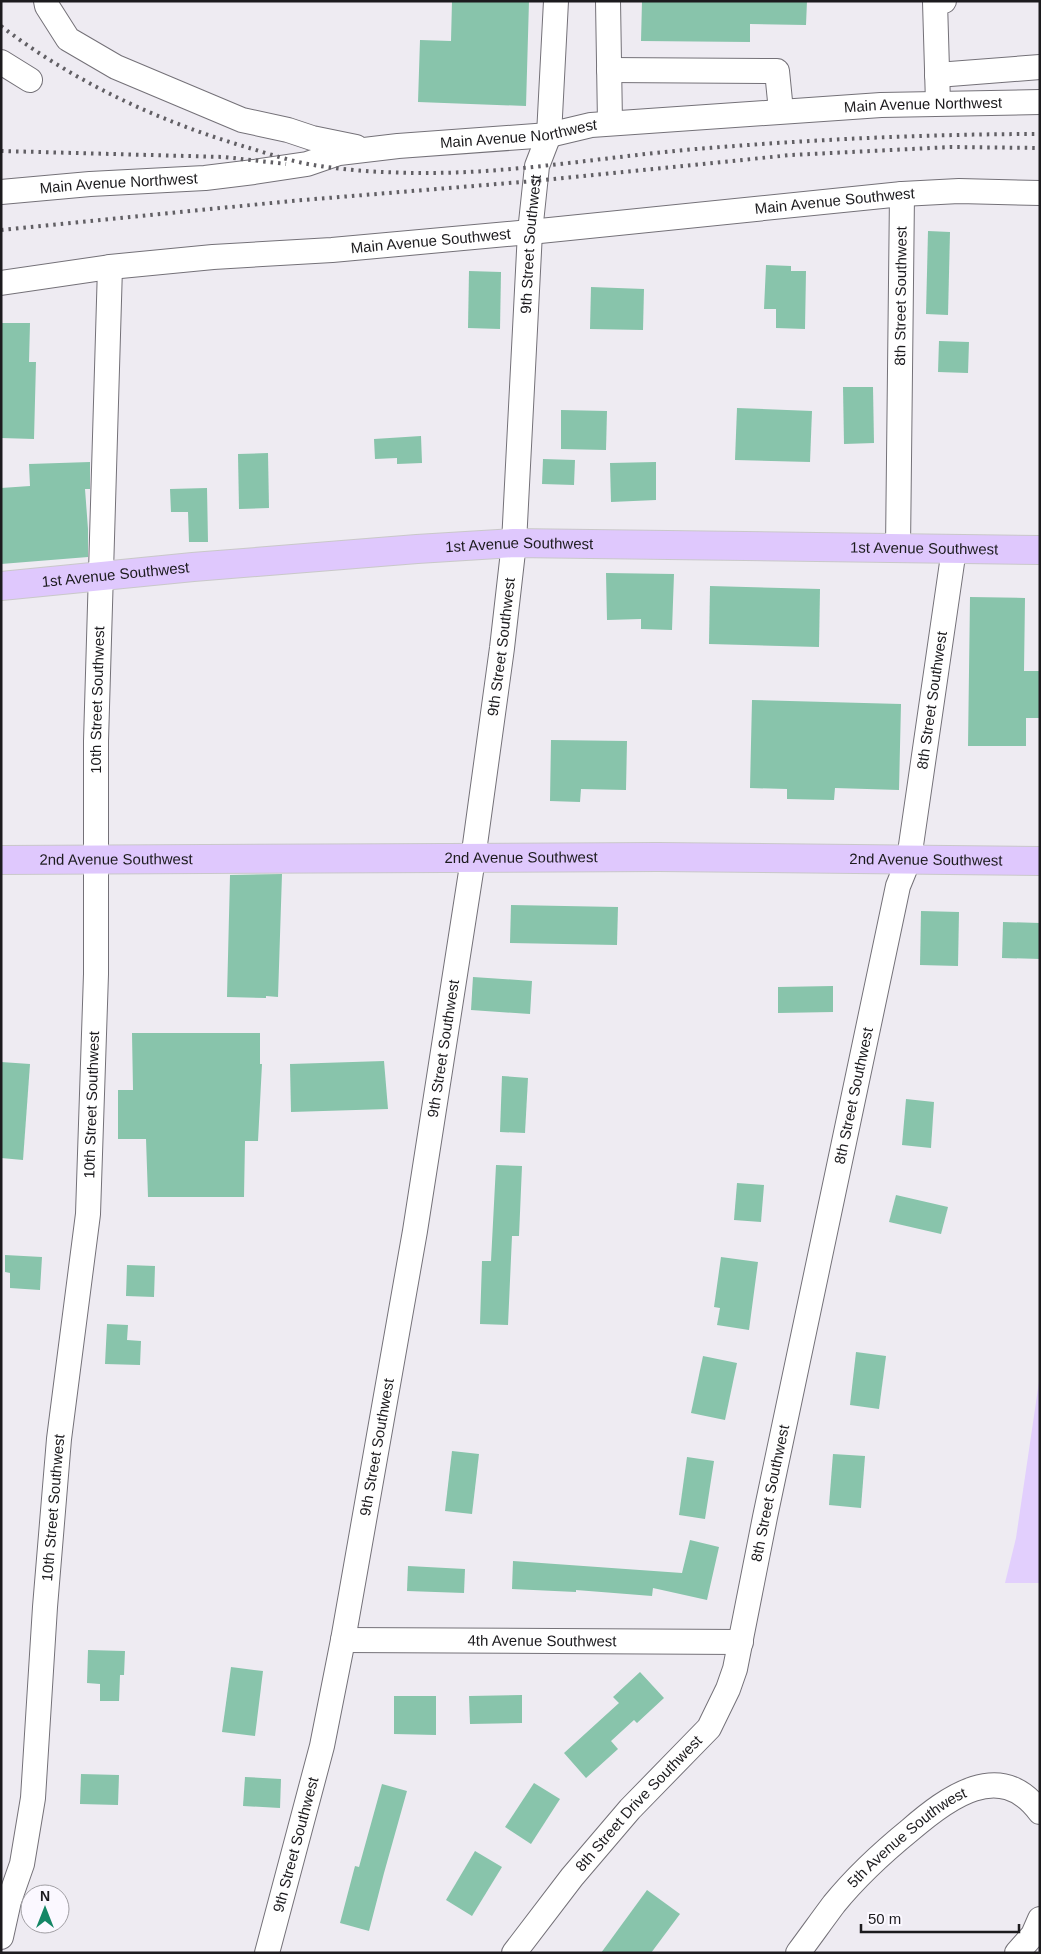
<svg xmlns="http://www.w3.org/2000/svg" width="1041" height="1954" viewBox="0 0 1041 1954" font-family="Arial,sans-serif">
<rect width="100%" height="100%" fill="#eeebf2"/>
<path fill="#e2cffd" d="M 1040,1375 L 1040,1583 L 1005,1583 L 1016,1538 Z"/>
<g fill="#88c4ab">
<path d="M 452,1 L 529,1 L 526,106 L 418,102 L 420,40 L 451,41 Z"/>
<path d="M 642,1 L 807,1 L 806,25 L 750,24 L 750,42 L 641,41 Z"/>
<path d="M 928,231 L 950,232 L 948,315 L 926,314 Z"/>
<path d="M 766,265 L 791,266 L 791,271 L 806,271 L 805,329 L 776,328 L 776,309 L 764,309 Z"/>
<path d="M 469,271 L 501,272 L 500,329 L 468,328 Z"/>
<path d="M 591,287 L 644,289 L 643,330 L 590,329 Z"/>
<path d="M 1,323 L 30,323 L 29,362 L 36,362 L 34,439 L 1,438 Z"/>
<path d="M 939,341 L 969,342 L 968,373 L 938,372 Z"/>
<path d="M 843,387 L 873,387 L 874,443 L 844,444 Z"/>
<path d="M 737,408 L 812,411 L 810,462 L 735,460 Z"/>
<path d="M 561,410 L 607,411 L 606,450 L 561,449 Z"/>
<path d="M 421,436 L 422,463 L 397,464 L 397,458 L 375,459 L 374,439 Z"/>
<path d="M 268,453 L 269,508 L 239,509 L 238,454 Z"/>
<path d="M 543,459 L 575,460 L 574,485 L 542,484 Z"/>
<path d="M 90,462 L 90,489 L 85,489 L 88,529 L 88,557 L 1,564 L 1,488 L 30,486 L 29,464 Z"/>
<path d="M 656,462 L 656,500 L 611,502 L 610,463 Z"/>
<path d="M 207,488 L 208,542 L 189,542 L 188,512 L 171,512 L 170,489 Z"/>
<path d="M 606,573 L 674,574 L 672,630 L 641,629 L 641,619 L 607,620 Z"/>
<path d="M 710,586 L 820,589 L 819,647 L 709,644 Z"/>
<path d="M 970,597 L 1025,598 L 1024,671 L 1040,671 L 1040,718 L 1026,718 L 1026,746 L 968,746 Z"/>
<path d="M 752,700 L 901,704 L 899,790 L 835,788 L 834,800 L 787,799 L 787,789 L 750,788 Z"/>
<path d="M 551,740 L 627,741 L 626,790 L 581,789 L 580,802 L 550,801 Z"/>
<path d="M 282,874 L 278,997 L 266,996 L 266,998 L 227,997 L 230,875 Z"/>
<path d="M 511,905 L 618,907 L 617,945 L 510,943 Z"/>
<path d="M 921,911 L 959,912 L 958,966 L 920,965 Z"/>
<path d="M 1003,922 L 1040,923 L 1040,959 L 1002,958 Z"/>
<path d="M 473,977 L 532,981 L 530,1014 L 471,1010 Z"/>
<path d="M 833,986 L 833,1012 L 778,1013 L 778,987 Z"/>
<path d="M 132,1033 L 260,1033 L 260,1064 L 262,1064 L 258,1141 L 245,1141 L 244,1197 L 148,1197 L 146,1139 L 118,1139 L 118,1090 L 133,1090 Z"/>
<path d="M 384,1061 L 388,1109 L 291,1112 L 290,1064 Z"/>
<path d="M 1,1062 L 30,1064 L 23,1160 L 1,1158 Z"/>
<path d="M 502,1076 L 528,1078 L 525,1133 L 500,1132 Z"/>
<path d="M 906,1099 L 934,1102 L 931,1148 L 902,1145 Z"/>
<path d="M 496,1165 L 522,1166 L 519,1236 L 512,1236 L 508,1325 L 480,1324 L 482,1261 L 491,1261 Z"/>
<path d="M 737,1183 L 764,1185 L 761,1222 L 734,1220 Z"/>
<path d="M 896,1195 L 948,1207 L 941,1234 L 889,1222 Z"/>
<path d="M 5,1255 L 42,1257 L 40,1290 L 10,1288 L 10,1273 L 5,1272 Z"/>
<path d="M 721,1257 L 758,1262 L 749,1330 L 717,1325 L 720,1308 L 714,1307 Z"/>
<path d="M 127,1265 L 155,1266 L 154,1297 L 126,1296 Z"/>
<path d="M 107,1324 L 128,1325 L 127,1340 L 141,1341 L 140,1365 L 105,1364 Z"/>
<path d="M 856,1352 L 886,1356 L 879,1409 L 850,1405 Z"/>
<path d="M 703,1356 L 737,1363 L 725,1420 L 691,1413 Z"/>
<path d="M 452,1451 L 479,1454 L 472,1514 L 445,1511 Z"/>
<path d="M 833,1454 L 865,1456 L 861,1508 L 829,1505 Z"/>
<path d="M 687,1457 L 714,1461 L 705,1519 L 679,1515 Z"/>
<path d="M 690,1540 L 719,1547 L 707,1600 L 653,1588 L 652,1596 L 576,1590 L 576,1592 L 512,1589 L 513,1561 L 682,1573 Z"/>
<path d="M 408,1566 L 465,1569 L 464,1593 L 407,1591 Z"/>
<path d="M 88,1650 L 125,1651 L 124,1675 L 120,1675 L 119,1701 L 100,1701 L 100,1684 L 87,1683 Z"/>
<path d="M 231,1667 L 263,1671 L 255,1736 L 222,1732 Z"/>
<path d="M 640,1672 L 664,1698 L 637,1723 L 634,1720 L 611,1741 L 618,1749 L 586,1778 L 564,1753 L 619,1703 L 613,1697 Z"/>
<path d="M 522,1695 L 522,1723 L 470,1724 L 469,1696 Z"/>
<path d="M 394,1696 L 436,1696 L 436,1735 L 394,1734 Z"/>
<path d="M 81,1774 L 119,1775 L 118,1805 L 80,1804 Z"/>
<path d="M 245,1777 L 281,1779 L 280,1808 L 243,1806 Z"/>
<path d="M 534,1783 L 560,1799 L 531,1844 L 505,1827 Z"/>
<path d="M 382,1784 L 407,1791 L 384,1873 L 369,1931 L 340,1923 L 355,1866 L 359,1867 Z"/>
<path d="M 475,1851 L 502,1867 L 472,1916 L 446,1900 Z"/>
<path d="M 647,1890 L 680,1914 L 651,1953 L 601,1953 Z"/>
</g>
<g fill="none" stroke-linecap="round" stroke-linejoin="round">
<g stroke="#747178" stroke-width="26">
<g id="minor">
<path d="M 46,1 L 47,6 L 68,39 L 116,67 L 242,120 L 288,130 L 312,138 L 356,147"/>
<path d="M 608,1 L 610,123"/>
<path d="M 1,62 L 30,80"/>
<path d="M 609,70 L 777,71 L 781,111"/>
<path d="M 937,75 L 1040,67"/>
<path d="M 938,103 L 935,2 L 944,1"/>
<path id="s1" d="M 1,192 L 90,184 L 205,178 L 254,172 L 307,164 L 339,153 L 398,146 L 549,135 L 591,125 L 881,105 L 1040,102"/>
<path id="s2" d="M 1,283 L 110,267 L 213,257 L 332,250 L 530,232 L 902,194 L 959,191 L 1040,193"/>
<path id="s3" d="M 898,548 L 902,194"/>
<path id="s4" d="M 343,1640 L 741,1642"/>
<path id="s5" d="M 1,1937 L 9,1901 L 22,1864 L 33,1798 L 45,1607 L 59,1439 L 88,1214 L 96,974 L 96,741 L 110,267"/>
<path id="s6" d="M 267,1953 L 322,1746 L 343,1640 L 415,1231 L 473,859 L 502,648 L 514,543 L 530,232 L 537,166 L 549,135 L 556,1"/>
<path id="s7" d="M 514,1953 L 572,1877 L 630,1809 L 709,1728 L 728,1689 L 735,1669 L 765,1517 L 898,886 L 909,859 L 954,549"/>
<path id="s8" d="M 798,1953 C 810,1937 822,1920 834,1904 C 856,1877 883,1852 910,1830 C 947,1798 1000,1758 1040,1812"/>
<path d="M 1017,1953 L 1033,1935 L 1040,1919"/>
</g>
</g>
<g stroke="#c9c8c9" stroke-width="30">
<g id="major">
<path id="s9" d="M 1,586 L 193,567 L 417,549 L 514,543 L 1040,550"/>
<path id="s10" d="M 1,860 L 658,857 L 1040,861"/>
</g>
</g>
<use href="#minor" stroke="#fff" stroke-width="24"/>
<use href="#major" stroke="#dfc8fd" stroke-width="28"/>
<g stroke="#615f64" stroke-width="4" stroke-dasharray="2.5 5" stroke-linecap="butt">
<path d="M 1,26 C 74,82 158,121 246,147 C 266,153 287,160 308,164 C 347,171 388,173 427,173 C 513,173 599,158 684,150 C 803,140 921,134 1040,134"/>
<path d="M 1,151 L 224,157 L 286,164"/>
<path d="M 1,230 L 291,201 L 534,181 L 791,155 L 951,147 L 1040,148"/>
</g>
</g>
<g text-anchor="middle" stroke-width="5" stroke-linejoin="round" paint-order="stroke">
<g font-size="15" fill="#1c1b1e" stroke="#fbf8ff">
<text dy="5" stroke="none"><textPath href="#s1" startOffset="928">Main Avenue Northwest</textPath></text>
<text dy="5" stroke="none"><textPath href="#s1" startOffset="522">Main Avenue Northwest</textPath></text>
<text dy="5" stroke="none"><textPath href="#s1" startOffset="118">Main Avenue Northwest</textPath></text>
<text dy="5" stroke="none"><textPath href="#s2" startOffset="838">Main Avenue Southwest</textPath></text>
<text dy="5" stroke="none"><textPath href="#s2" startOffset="432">Main Avenue Southwest</textPath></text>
<text dy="5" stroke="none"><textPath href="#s6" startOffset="1732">9th Street Southwest</textPath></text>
<text dy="5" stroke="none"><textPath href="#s3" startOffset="252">8th Street Southwest</textPath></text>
<text dy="5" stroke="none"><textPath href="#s9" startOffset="520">1st Avenue Southwest</textPath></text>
<text dy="5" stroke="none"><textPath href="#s9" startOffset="925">1st Avenue Southwest</textPath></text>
<text dy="5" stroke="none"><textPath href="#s9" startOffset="115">1st Avenue Southwest</textPath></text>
<text dy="5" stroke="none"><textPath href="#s6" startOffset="1328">9th Street Southwest</textPath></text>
<text dy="5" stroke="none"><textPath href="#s7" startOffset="1352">8th Street Southwest</textPath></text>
<text dy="5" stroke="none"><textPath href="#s5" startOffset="1244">10th Street Southwest</textPath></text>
<text dy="5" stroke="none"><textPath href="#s10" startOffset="520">2nd Avenue Southwest</textPath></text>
<text dy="5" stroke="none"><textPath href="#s10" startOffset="115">2nd Avenue Southwest</textPath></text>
<text dy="5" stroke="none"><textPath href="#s10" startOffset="925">2nd Avenue Southwest</textPath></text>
<text dy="5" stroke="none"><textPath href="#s6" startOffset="922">9th Street Southwest</textPath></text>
<text dy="5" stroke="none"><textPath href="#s7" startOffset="948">8th Street Southwest</textPath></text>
<text dy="5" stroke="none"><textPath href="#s5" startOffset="839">10th Street Southwest</textPath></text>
<text dy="5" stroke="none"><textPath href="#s6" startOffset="518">9th Street Southwest</textPath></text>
<text dy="5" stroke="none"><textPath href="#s7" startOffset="542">8th Street Southwest</textPath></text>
<text dy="5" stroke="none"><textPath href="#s5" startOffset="434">10th Street Southwest</textPath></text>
<text dy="5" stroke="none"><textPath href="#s4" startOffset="199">4th Avenue Southwest</textPath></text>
<text dy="5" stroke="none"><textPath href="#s7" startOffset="195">8th Street Drive Southwest</textPath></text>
<text dy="5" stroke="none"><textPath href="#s8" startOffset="160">5th Avenue Southwest</textPath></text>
<text dy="5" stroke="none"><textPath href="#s6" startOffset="112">9th Street Southwest</textPath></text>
</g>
</g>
<rect width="1041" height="1954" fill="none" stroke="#1c1b1e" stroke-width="5"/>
<g transform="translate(45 1909)"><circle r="24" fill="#fbf8ff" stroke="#a2a0a5"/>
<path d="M0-4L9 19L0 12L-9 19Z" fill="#148665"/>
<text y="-8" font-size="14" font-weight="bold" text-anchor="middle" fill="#1c1b1e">N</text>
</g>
<path d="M861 1924v8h158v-8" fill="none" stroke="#1c1b1e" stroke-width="2.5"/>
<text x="868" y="1924" font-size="15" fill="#1c1b1e" stroke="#fbf8ff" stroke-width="4" paint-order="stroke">50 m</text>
</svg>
